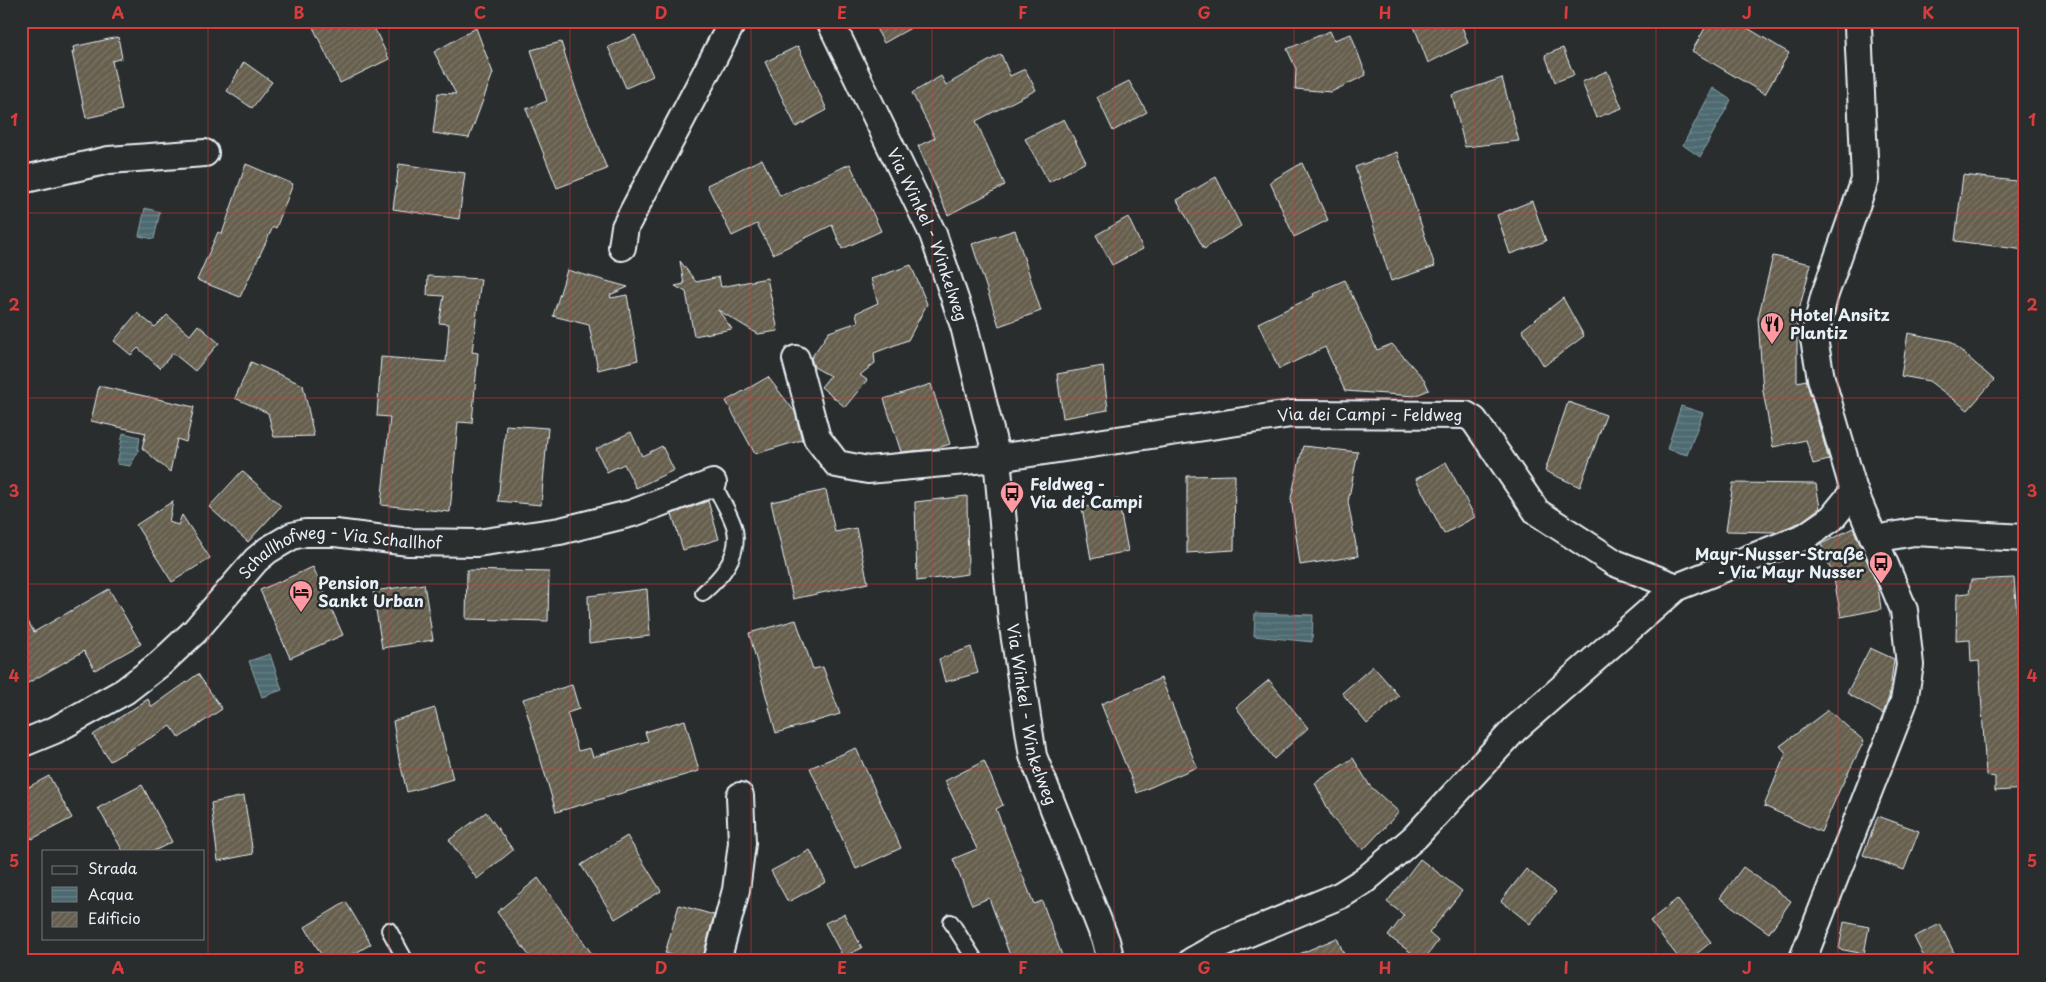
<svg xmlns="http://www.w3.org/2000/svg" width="2046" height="982" viewBox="0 0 2046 982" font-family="'Playpen Sans',sans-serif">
<defs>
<pattern id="water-rules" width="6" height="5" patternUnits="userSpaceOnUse" patternTransform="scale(1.25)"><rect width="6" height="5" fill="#4d6a71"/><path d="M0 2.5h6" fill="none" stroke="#678086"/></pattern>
<pattern id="building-hatch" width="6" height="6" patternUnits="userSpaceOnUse" patternTransform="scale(1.25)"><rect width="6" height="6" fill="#665e4e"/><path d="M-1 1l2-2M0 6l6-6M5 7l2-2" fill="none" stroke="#7c7668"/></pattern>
</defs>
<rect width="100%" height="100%" fill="#2a2d2e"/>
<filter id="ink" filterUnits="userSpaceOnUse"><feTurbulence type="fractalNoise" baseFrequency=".02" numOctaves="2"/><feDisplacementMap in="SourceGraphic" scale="10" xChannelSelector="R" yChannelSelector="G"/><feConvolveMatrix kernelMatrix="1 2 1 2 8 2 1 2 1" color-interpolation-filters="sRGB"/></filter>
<g filter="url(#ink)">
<g fill="url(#water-rules)" stroke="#8ba0a7">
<path d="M 1713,88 L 1731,100 L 1700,157 L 1683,145 Z"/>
<path d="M 145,208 L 160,212 L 154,239 L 139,236 Z"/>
<path d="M 1681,406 L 1703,413 L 1687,455 L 1667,449 Z"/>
<path d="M 123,433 L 140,437 L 138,452 L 130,466 L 117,464 Z"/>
<path d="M 1255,613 L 1313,615 L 1312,642 L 1254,636 Z"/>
<path d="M 270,654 L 282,690 L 262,697 L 249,661 Z"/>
</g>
<g fill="url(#building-hatch)" stroke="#e8f1f8">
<path d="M 310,21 L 371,21 L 389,59 L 340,83 Z"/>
<path d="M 872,21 L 923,21 L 884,43 Z"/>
<path d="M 1412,21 L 1460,21 L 1468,43 L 1428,63 Z"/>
<path d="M 1709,21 L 1736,21 L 1789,53 L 1765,94 L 1692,51 Z"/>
<path d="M 476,28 L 493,73 L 469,138 L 433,133 L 438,93 L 456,94 L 434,52 Z"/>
<path d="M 1330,31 L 1334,40 L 1351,34 L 1366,75 L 1331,92 L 1295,89 L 1296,69 L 1287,49 Z"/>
<path d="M 635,35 L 653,76 L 626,88 L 608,47 Z"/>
<path d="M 118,37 L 122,58 L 112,61 L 122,110 L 86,118 L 72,52 L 74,52 L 73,47 Z"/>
<path d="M 561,42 L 576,90 L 607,169 L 557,188 L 526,109 L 547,101 L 531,50 Z"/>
<path d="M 798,46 L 827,110 L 796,127 L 765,62 Z"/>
<path d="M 1563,48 L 1574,75 L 1555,82 L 1545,55 Z"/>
<path d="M 1001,54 L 1010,76 L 1025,69 L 1036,90 L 976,121 L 1005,185 L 948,215 L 918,146 L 935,138 L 912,93 L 941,76 L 946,85 Z"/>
<path d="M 244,62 L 272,82 L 252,108 L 227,91 Z"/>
<path d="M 1607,71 L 1622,108 L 1596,118 L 1582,82 Z"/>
<path d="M 1502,78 L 1519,141 L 1465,147 L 1452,95 Z"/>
<path d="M 1129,81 L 1147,112 L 1113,131 L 1097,97 Z"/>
<path d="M 1064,119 L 1086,162 L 1049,182 L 1025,139 Z"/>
<path d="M 1397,152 L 1435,266 L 1391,281 L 1355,167 Z"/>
<path d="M 762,159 L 780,196 L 850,164 L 881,231 L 842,249 L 832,225 L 773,254 L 757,224 L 732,236 L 707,185 Z"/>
<path d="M 1302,163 L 1328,220 L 1294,237 L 1270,182 Z"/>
<path d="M 246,164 L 293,184 L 276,228 L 273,227 L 240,297 L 197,280 L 218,232 L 222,234 Z"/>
<path d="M 399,164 L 465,173 L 459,219 L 393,209 Z"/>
<path d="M 1963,175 L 2025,182 L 2025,250 L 1955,241 Z"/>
<path d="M 1216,177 L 1241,226 L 1204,249 L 1177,200 Z"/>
<path d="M 1532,201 L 1546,241 L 1510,254 L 1497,215 Z"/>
<path d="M 1128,217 L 1143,249 L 1112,265 L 1096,235 Z"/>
<path d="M 1015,230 L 1041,311 L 999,326 L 972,244 Z"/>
<path d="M 1773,256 L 1811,264 L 1797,318 L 1797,382 L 1806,380 L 1829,460 L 1813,464 L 1806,440 L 1773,447 L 1763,391 L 1758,318 Z"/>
<path d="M 680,261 L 696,282 L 719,277 L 721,287 L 767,278 L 778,331 L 758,334 L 718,310 L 732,329 L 694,336 L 686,292 L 675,286 L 684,284 Z"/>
<path d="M 911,265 L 927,304 L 908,340 L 874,353 L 875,363 L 860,375 L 867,380 L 845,407 L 821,387 L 830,376 L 814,367 L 811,358 L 829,332 L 858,322 L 856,313 L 878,303 L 871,279 Z"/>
<path d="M 567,270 L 628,287 L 610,295 L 611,298 L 627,295 L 638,360 L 598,370 L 589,325 L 553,316 Z"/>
<path d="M 428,276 L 481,279 L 472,352 L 478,353 L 472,423 L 458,422 L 450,512 L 381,505 L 390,417 L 377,416 L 381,357 L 446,362 L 449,324 L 439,323 L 444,296 L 427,295 Z"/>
<path d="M 1345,280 L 1377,350 L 1392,344 L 1424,379 L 1429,390 L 1414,396 L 1345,391 L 1325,347 L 1279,369 L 1258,323 L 1314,296 L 1313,294 Z"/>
<path d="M 1563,298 L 1584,336 L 1544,366 L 1522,330 Z"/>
<path d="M 137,313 L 155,327 L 167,315 L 190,335 L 198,325 L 219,343 L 195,371 L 173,353 L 160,368 L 138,348 L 131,355 L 114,341 Z"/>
<path d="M 1908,333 L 1950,341 L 1994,380 L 1968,410 L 1929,381 L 1901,376 Z"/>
<path d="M 251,362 L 303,385 L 314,436 L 274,437 L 268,413 L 235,398 Z"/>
<path d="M 1103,366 L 1108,410 L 1063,418 L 1057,374 Z"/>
<path d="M 768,377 L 795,412 L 802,440 L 755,454 L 726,401 Z"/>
<path d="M 931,384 L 950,444 L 934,449 L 901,452 L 884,399 Z"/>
<path d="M 99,386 L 194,407 L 186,442 L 177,439 L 170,472 L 142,448 L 146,433 L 91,421 Z"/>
<path d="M 1568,402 L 1606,415 L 1580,487 L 1545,471 Z"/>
<path d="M 506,425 L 548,428 L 541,505 L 498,501 Z"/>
<path d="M 631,432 L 642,456 L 662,446 L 674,470 L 636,488 L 624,464 L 607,472 L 596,449 Z"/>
<path d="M 1303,446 L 1358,452 L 1348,502 L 1358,556 L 1300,565 L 1291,498 Z"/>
<path d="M 1446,462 L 1475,517 L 1444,534 L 1416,479 Z"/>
<path d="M 242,471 L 281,506 L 248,542 L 209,507 Z"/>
<path d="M 1235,475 L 1234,550 L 1187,553 L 1187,476 Z"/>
<path d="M 1733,483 L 1816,484 L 1820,508 L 1799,523 L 1776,532 L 1726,531 Z"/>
<path d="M 826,490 L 835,532 L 856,528 L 868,583 L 793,599 L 771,502 Z"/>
<path d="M 967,496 L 968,574 L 917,581 L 915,502 Z"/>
<path d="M 1118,499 L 1128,551 L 1091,559 L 1082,508 Z"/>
<path d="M 173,501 L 169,522 L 178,525 L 182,515 L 210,558 L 172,582 L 136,525 Z"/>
<path d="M 708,501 L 719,539 L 683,550 L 672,514 Z"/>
<path d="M 1853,528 L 1878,587 L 1881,609 L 1841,617 L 1834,579 L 1821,544 Z"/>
<path d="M 313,567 L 343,635 L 290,658 L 260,590 Z"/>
<path d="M 467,570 L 549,572 L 548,621 L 466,619 Z"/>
<path d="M 2014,578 L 2017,615 L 2024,615 L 2025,789 L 1995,791 L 1995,777 L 1986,775 L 1979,661 L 1971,662 L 1970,640 L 1956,641 L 1957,594 L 1969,593 L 1971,580 Z"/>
<path d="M 424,584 L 433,640 L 382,648 L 373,591 Z"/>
<path d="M 109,589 L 141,644 L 95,670 L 84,651 L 21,687 L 21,609 L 34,632 Z"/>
<path d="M 647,589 L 650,636 L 589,643 L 588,596 Z"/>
<path d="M 796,620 L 813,669 L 823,667 L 840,714 L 776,733 L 749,633 Z"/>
<path d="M 971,647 L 978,673 L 945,682 L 939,659 Z"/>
<path d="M 1870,648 L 1894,659 L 1889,697 L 1883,714 L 1847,693 Z"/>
<path d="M 1373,666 L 1399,696 L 1367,724 L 1342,693 Z"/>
<path d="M 198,674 L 222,709 L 179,738 L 171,726 L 110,761 L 93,735 L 148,699 L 152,707 Z"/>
<path d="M 1161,678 L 1197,767 L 1137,793 L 1101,704 Z"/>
<path d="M 1269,680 L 1308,728 L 1274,759 L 1236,707 Z"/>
<path d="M 572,685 L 579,709 L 567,713 L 578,751 L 590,748 L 593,757 L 648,741 L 645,732 L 685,720 L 699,771 L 556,812 L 523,699 Z"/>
<path d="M 435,708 L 453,779 L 407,792 L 399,759 L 393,721 Z"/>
<path d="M 1828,710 L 1864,741 L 1839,791 L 1821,832 L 1764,806 L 1786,753 L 1780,746 Z"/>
<path d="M 856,748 L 901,848 L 856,869 L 810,768 Z"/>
<path d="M 1353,758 L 1370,786 L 1399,812 L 1363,850 L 1333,819 L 1315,783 Z"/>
<path d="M 984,761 L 1003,805 L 996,809 L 1034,904 L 1042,901 L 1064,961 L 1012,961 L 989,898 L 972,905 L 953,859 L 977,849 L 945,781 Z"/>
<path d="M 49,776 L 72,818 L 32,839 L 21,821 L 21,791 Z"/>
<path d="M 142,785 L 172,842 L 154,851 L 123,851 L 98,808 Z"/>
<path d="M 244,796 L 253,854 L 218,861 L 211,803 Z"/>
<path d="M 486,812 L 513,850 L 477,879 L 449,840 Z"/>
<path d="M 1878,816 L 1919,831 L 1904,870 L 1863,855 Z"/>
<path d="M 627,836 L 661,891 L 615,919 L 581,865 Z"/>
<path d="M 810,850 L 826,882 L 788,902 L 771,871 Z"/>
<path d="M 1420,859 L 1462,891 L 1429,933 L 1438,941 L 1423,961 L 1388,936 L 1404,915 L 1387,902 Z"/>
<path d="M 1743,867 L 1791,901 L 1769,933 L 1720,898 Z"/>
<path d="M 1526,869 L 1556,892 L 1530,924 L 1501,901 Z"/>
<path d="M 538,878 L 597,961 L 533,961 L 497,912 Z"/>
<path d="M 1677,899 L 1711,942 L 1688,961 L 1681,961 L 1650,921 Z"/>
<path d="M 346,902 L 371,944 L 342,961 L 325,961 L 305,927 Z"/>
<path d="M 679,905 L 714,915 L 702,961 L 694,961 L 665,953 Z"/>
<path d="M 844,914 L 862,948 L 843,957 L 825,923 Z"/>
<path d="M 1844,922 L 1869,927 L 1864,954 L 1839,949 Z"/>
<path d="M 1940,924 L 1958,961 L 1926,961 L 1914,937 Z"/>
<path d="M 1337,938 L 1347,961 L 1283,961 Z"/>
</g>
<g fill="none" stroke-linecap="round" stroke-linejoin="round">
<g stroke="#e8f1f8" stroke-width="18">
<g id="lane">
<path d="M 703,593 C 722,577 740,556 735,530 C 733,518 719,495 713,483"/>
<path d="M 951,922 L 976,961"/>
<path d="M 389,930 L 406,961"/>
</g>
</g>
<g stroke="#e8f1f8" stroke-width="30">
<g id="street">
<path id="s1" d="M 830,21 L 933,234 L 964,326 L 997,458 L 1012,620 L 1033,756 L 1106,941 L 1111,961"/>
<path d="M 21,180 L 109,160 L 205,153"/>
<path d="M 622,247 L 625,227 L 733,21"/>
<path id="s2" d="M 796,359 L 817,438 L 837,464 L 868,470 L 997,458 L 1291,414 L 1466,415 L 1474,420 L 1537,512 L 1615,563 L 1677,587"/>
<path d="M 1875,539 L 1914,532 L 2025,538"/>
<path id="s3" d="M 21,744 L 55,730 L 125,691 L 161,663 L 195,631 L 256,560 L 268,550 L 292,536 L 305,533 L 335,533 L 409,542 L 477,543 L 560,531 L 633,513 L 713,483"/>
<path d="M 717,961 L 736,890 L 742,843 L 740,796"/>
<path d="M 1192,961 L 1220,945 L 1341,895 L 1365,880 L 1415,837 L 1515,729 L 1677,587 L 1806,536 L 1832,518 L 1854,491"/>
<path d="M 1802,961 L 1904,701 L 1910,665 L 1904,610 L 1854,491 L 1821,378 L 1814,339 L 1824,297 L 1865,180 L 1858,27 L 1856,21"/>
</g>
</g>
<use href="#lane" stroke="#2a2d2e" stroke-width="14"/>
<use href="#street" stroke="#2a2d2e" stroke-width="26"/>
</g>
</g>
<path fill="none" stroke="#d83c3d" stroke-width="1" stroke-opacity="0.55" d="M 208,21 L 208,961M 389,21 L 389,961M 570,21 L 570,961M 751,21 L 751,961M 932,21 L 932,961M 1114,21 L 1114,961M 1294,21 L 1294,961M 1475,21 L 1475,961M 1656,21 L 1656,961M 1838,21 L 1838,961M 21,213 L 2025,213M 21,398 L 2025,398M 21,584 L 2025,584M 21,769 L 2025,769"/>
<defs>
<g id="restaurant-pin" transform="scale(1.25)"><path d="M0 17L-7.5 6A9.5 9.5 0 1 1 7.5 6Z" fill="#ff9aa2" stroke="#2a2d2e"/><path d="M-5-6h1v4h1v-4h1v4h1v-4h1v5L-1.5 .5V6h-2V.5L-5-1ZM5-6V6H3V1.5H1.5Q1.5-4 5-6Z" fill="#111"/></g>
<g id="bus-pin" transform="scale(1.25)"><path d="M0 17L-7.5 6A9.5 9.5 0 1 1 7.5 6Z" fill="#ff9aa2" stroke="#2a2d2e"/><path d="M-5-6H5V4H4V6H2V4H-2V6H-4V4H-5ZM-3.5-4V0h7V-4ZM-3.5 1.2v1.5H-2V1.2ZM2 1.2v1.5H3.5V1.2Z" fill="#111"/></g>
<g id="hotel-pin" transform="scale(1.25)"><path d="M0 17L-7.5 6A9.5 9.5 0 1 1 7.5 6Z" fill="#ff9aa2" stroke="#2a2d2e"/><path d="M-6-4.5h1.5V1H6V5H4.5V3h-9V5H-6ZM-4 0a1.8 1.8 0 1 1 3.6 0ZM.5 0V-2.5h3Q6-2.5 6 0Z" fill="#111"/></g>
</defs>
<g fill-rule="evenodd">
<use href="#restaurant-pin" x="1772" y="324"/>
<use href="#bus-pin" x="1012" y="493"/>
<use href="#bus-pin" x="1881" y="563"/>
<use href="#hotel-pin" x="301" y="592"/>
</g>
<g text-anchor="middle" stroke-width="5" stroke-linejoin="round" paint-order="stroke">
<g font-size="16" fill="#e8f1f8" stroke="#2a2d2e">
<text dy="6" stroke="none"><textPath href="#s1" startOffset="235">Via Winkel - Winkelweg</textPath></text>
<text dy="6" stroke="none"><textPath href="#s2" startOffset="652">Via dei Campi - Feldweg</textPath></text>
<text dy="6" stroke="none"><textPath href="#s3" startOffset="389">Schallhofweg - Via Schallhof</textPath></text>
<text dy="6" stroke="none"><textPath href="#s1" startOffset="729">Via Winkel - Winkelweg</textPath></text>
</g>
<g font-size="16" font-weight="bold" fill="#e8f1f8" stroke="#2a2d2e" text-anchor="start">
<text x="1790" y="321">Hotel Ansitz<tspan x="1790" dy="18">Plantiz</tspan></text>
<text x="1030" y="490">Feldweg -<tspan x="1030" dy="18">Via dei Campi</tspan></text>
<text x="1864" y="560" text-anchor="end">Mayr-Nusser-Straße<tspan x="1864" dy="18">- Via Mayr Nusser</tspan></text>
<text x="318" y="589">Pension<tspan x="318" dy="18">Sankt Urban</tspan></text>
</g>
</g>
<rect width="2046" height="982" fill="none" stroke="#2a2d2e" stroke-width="55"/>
<rect x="42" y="850" width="162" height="90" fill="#2a2d2e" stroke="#767b7f"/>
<rect x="52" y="866" width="25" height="8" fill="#2a2d2e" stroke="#767b7f"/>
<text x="88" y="874" font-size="15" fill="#e8f1f8">Strada</text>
<rect x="52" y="887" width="25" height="15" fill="url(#water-rules)" stroke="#767b7f"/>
<text x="88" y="900" font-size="15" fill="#e8f1f8">Acqua</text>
<rect x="52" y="912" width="25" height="15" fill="url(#building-hatch)" stroke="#767b7f"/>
<text x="88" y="924" font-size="15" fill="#e8f1f8">Edificio</text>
<rect x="28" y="28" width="1990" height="926" fill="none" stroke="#d83c3d" stroke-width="2"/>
<g font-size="16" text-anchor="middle" font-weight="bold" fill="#d83c3d">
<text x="118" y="19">A</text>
<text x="299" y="19">B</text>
<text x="480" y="19">C</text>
<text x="661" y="19">D</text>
<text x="842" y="19">E</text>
<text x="1023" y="19">F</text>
<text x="1204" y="19">G</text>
<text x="1385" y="19">H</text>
<text x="1566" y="19">I</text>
<text x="1747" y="19">J</text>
<text x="1928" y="19">K</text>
<text x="14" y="126">1</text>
<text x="2032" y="126">1</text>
<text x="14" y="311">2</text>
<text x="2032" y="311">2</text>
<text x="14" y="497">3</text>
<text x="2032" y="497">3</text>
<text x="14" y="682">4</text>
<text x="2032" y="682">4</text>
<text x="14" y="867">5</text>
<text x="2032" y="867">5</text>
<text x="118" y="974">A</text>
<text x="299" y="974">B</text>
<text x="480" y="974">C</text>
<text x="661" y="974">D</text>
<text x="842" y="974">E</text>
<text x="1023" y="974">F</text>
<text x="1204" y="974">G</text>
<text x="1385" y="974">H</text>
<text x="1566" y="974">I</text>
<text x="1747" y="974">J</text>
<text x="1928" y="974">K</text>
</g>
</svg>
